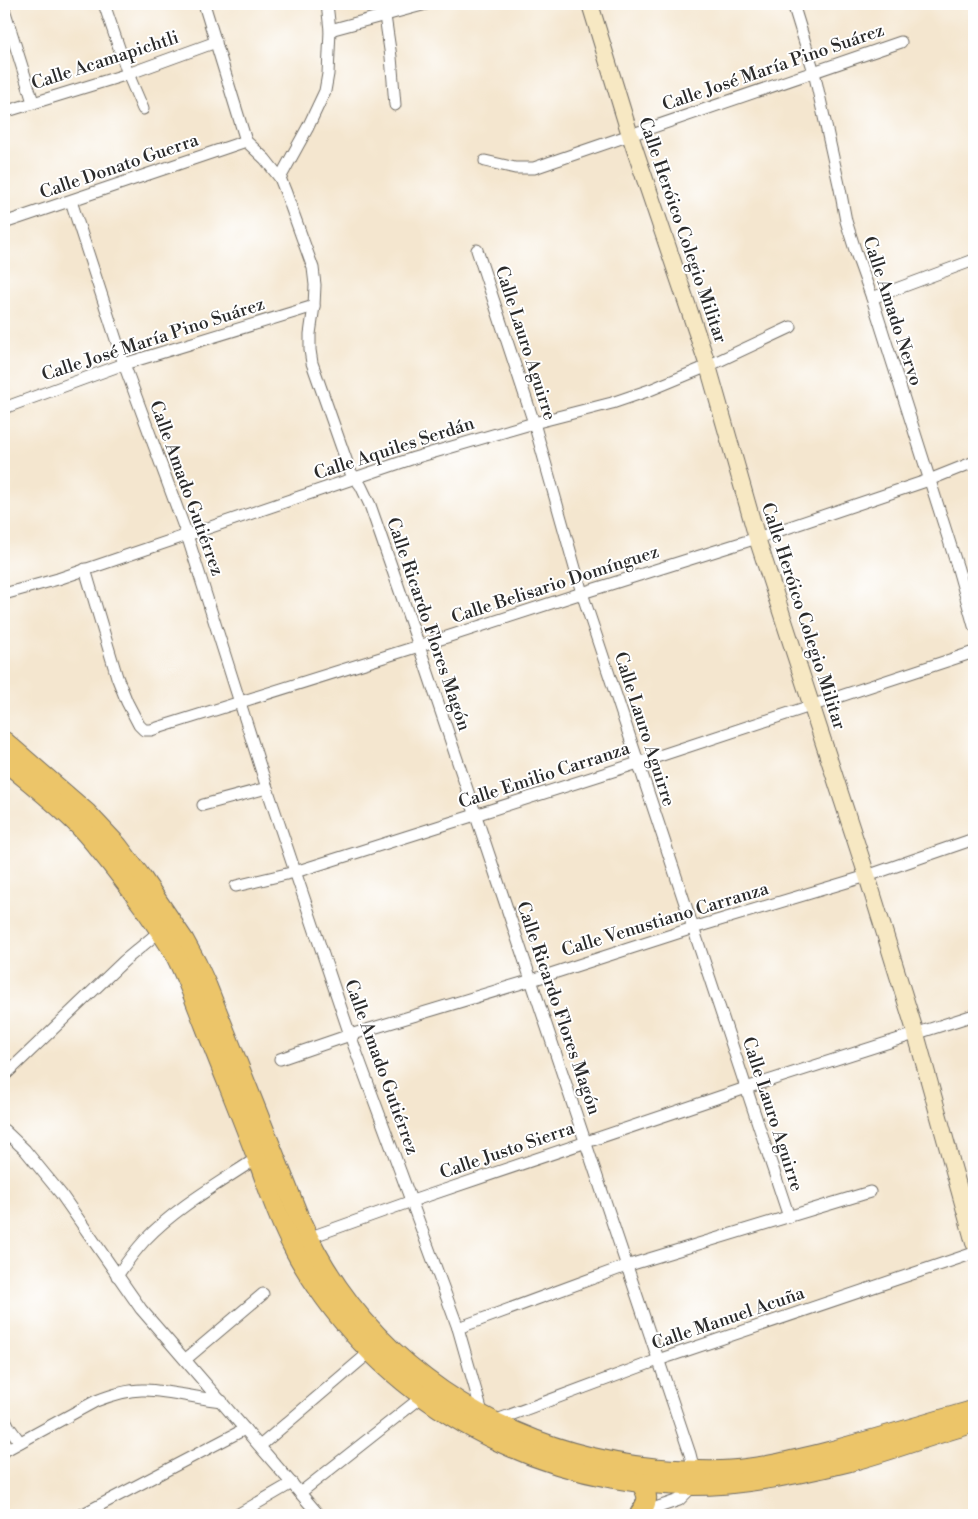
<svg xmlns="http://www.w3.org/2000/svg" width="978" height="1519" viewBox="0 0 978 1519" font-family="'Libre Bodoni',serif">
<rect width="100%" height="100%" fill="#fff"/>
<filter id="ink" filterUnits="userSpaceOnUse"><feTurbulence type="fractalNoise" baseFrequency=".02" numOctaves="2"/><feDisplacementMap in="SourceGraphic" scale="10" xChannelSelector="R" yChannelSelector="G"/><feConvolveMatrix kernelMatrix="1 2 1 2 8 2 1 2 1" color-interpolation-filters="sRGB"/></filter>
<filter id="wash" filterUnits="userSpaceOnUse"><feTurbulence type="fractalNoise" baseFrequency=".0096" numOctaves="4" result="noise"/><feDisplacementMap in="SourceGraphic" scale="20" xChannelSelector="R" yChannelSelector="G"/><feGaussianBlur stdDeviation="1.12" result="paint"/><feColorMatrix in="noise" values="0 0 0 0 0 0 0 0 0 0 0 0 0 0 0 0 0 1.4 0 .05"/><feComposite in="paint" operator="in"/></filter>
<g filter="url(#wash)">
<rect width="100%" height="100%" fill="#f4e6cf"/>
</g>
<g filter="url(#ink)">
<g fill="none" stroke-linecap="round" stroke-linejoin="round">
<g stroke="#716c64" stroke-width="13">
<g id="street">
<path d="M 104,4 L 128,74 L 143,109"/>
<path d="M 204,4 L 246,141 L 265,159 L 280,178 L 286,193 L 313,268 L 315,285 L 314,306 L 310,334 L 310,350 L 312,363 L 350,471 L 361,486 L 370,505 L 419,646 L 690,1454 L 694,1470 L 694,1485 L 679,1500 L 641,1513"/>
<path d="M 793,4 L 814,72 L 840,189 L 846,221 L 856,253 L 872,298 L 958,569 L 974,626"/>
<path d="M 4,9 L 33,102"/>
<path d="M 385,16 L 391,57 L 395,105"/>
<path d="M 330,30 L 426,4"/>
<path d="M 4,112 L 128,74 L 216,42"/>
<path d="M 485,161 L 515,168 L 534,168 L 901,42"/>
<path d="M 280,178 L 308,127 L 325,91 L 328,74 L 330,30 L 327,4"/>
<path d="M 71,201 L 124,364 L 187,535 L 267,788 L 350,1035 L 458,1328 L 483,1416"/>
<path d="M 4,223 L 246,141"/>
<path d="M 477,250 L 534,423 L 582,593 L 789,1217"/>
<path d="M 872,298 L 974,260"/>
<path d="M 4,408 L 124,364 L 314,306"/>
<path d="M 85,569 L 117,677 L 127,702 L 139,725 L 144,730 L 151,730 L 419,646 L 582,593 L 757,538 L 929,480 L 974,462"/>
<path d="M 4,594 L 58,579 L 414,458 L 534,423 L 612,403 L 650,390 L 708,366 L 791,327"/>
<path d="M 203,805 L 267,788"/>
<path d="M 236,886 L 295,872 L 475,815 L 638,763 L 974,652"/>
<path d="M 280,1059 L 350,1035 L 532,980 L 693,928 L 867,876 L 974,839"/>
<path d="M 4,1076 L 124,961 L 154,936 L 166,931"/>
<path d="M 4,1130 L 25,1150 L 61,1194 L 141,1309 L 319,1515"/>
<path d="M 308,1238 L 412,1201 L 746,1088 L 974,1015"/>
<path d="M 117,1276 C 126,1263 135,1251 145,1240 C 175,1208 221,1182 257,1158"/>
<path d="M 458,1328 L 626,1266 L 870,1192"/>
<path d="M 186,1359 L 263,1294"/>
<path d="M 4,1417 L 9,1427 L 20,1442"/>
<path d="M 494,1421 L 658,1360 L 974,1253"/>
<path d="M 260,1446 L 370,1352"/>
<path d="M 4,1451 L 96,1401 C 111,1395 128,1389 145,1390 C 170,1391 196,1398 222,1401"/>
<path d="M 300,1493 L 423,1396"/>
<path d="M 81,1515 L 245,1429"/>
<path d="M 237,1515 L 292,1483"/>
</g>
</g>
<g stroke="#716c64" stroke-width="18">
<path id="secondary" d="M 590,4 L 630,135 L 708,366 L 757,538 L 867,876 L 916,1034 L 974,1243"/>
</g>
<g stroke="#716c64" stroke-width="21">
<g id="primary">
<path d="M 4,741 L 87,813 L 118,846 L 142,878 L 184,940 L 197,964 L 207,986 L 299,1217 C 362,1362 500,1452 655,1468 C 680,1470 706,1472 730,1470 C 763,1468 795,1460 827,1452 C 876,1439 925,1424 974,1410"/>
<path d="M 4,760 C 29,782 57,803 80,827 C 103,852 123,879 143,906 C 153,921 164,936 173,951 C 186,975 195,1001 205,1026 C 222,1070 240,1113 257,1158 C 268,1187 277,1217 292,1245 C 301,1264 312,1280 324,1297 C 415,1424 572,1497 728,1484 C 769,1480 808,1472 848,1462 C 887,1452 925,1437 964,1426"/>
<path d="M 640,1513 C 649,1500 649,1496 640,1482"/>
</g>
</g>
<use href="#street" stroke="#fff" stroke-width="11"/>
<use href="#secondary" stroke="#f7e8c3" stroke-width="16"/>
<use href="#primary" stroke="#ecc569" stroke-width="19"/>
</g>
</g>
<g text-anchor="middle" stroke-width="4" stroke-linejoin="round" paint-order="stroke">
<g font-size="18" fill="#2b2b2b" stroke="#fff">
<text transform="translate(105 60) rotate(-18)" y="6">Calle Acamapichtli</text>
<text transform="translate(773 67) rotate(-19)" y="6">Calle José María Pino Suárez</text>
<text transform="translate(119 166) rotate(-19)" y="6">Calle Donato Guerra</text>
<text transform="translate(683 230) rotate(71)" y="6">Calle Heróico Colegio Militar</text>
<text transform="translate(893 311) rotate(72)" y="6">Calle Amado Nervo</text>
<text transform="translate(153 339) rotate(-18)" y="6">Calle José María Pino Suárez</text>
<text transform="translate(526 343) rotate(72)" y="6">Calle Lauro Aguirre</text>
<text transform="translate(394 448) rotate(-18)" y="6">Calle Aquiles Serdán</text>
<text transform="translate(187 488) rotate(70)" y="6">Calle Amado Gutiérrez</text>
<text transform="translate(555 584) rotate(-18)" y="6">Calle Belisario Domínguez</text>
<text transform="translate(804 616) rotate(72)" y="6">Calle Heróico Colegio Militar</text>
<text transform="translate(429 624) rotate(71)" y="6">Calle Ricardo Flores Magón</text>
<text transform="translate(645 729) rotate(72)" y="6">Calle Lauro Aguirre</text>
<text transform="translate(544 775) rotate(-18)" y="6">Calle Emilio Carranza</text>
<text transform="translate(665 919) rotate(-17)" y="6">Calle Venustiano Carranza</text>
<text transform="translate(559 1008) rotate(71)" y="6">Calle Ricardo Flores Magón</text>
<text transform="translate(382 1067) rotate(70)" y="6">Calle Amado Gutiérrez</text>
<text transform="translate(773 1114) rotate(72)" y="6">Calle Lauro Aguirre</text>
<text transform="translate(507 1150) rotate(-19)" y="6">Calle Justo Sierra</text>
<text transform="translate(728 1318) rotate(-19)" y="6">Calle Manuel Acuña</text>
</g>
</g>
<rect width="978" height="1519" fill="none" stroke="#fff" stroke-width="20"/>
</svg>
